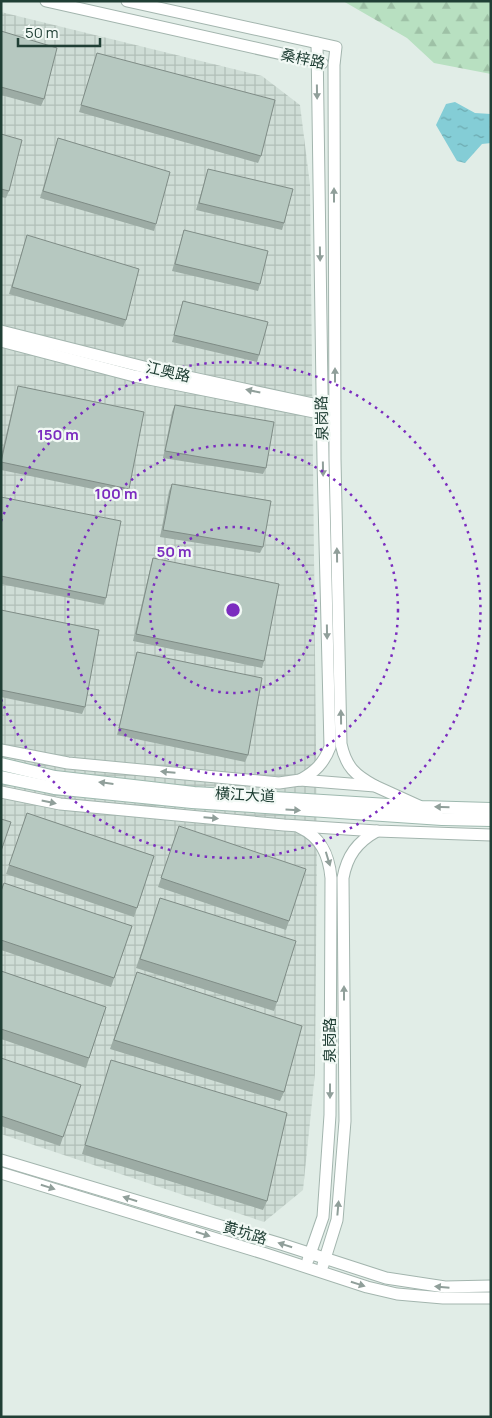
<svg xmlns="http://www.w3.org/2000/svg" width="492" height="1418" viewBox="0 0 492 1418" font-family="Manrope,'Noto Sans SC',sans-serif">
<defs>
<pattern id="industrial-grid" width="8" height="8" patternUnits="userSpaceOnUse" patternTransform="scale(1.25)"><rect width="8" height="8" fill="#cfddd6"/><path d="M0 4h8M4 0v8" fill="none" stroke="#b1bfb8"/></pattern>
<pattern id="forest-firs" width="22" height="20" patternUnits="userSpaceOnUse" patternTransform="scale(1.25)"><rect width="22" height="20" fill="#b8e0c1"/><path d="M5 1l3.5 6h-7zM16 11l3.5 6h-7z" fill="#9ec1a6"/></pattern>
<pattern id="water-ripples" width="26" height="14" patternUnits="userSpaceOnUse" patternTransform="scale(1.25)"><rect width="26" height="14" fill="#84cdd6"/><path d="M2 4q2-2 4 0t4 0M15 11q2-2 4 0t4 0" fill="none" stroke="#6ca8ae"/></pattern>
</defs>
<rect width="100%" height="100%" fill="#e1ede7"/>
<path fill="url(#industrial-grid)" d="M 1,12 L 262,76 L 300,105 L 310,185 L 317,839 L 315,1073 L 303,1190 L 264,1222 L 1,1134 Z"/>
<path fill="url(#forest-firs)" d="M 343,1 L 491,1 L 491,74 L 434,63 L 407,38 Z"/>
<path fill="url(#water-ripples)" d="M 455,102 L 475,113 L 491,114 L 491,143 L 482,144 L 465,163 L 457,161 L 436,125 L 446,104 Z"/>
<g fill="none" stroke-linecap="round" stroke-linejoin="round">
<g stroke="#a3b5ae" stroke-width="13">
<g id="tertiary">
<path d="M 46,1 L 322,63"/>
<path d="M 127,1 L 336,47 L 334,65 L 335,459 L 341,744 C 346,767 355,775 375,786"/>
<path d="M 1,331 L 156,370 L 322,406 L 329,406"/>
<path d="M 1,341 L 134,376 L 329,415"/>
<path d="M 1,750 L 68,763 L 279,783 L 300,780 L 375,786 L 419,806"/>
<path d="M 300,780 C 315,772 324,763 330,747 L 323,460 L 317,43"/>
<path d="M 1,792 L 60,804 L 284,825 L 377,831 L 491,835"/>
<path d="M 299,827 C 321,837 329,855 331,878 L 330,1115 L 323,1217 L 308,1260"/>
<path d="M 1,1160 L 281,1244 L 386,1278 L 445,1287 L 491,1286"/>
<path d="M 1,1173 L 266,1254 L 367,1287 L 397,1294 L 443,1298 L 491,1298"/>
<path d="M 323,1265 L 337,1220 L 345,1121 L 343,878 C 347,856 357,842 377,831"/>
</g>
</g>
<g stroke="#9eb9af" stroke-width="14">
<g id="secondary">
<path d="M 1,764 L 55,777 L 194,793 L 421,807 L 491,809"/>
<path d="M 1,777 L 54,788 L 192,802 L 442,819 L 491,820"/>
</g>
</g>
<use href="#tertiary" stroke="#fff" stroke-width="11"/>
<use href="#secondary" stroke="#fff" stroke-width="12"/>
</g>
<g fill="#9daca5">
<path d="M 1,31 L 44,99 L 41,106 L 1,95 Z"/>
<path d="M 97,53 L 261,156 L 258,163 L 79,112 Z"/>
<path d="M 1,134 L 9,191 L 6,198 L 1,197 Z"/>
<path d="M 58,138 L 156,224 L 154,231 L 40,198 Z"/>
<path d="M 208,169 L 284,223 L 282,230 L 196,210 Z"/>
<path d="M 184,230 L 260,284 L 258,291 L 172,271 Z"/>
<path d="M 27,235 L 126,320 L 123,327 L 9,294 Z"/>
<path d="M 183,301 L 259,355 L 257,362 L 172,342 Z"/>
<path d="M 18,386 L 129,489 L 127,496 L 1,470 L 1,456 L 16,393 Z"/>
<path d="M 175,405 L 266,468 L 263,474 L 163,458 L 172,412 Z"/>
<path d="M 172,484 L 263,547 L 260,553 L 160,537 L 169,491 Z"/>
<path d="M 1,497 L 106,598 L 104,605 L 1,584 Z"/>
<path d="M 153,558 L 264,661 L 262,668 L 133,641 L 151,565 Z"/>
<path d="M 1,610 L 85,707 L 82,714 L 1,697 Z"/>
<path d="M 137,652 L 248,755 L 245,762 L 117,735 L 135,659 Z"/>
<path d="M 27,813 L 154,856 L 134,917 L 6,874 Z"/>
<path d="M 179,826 L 289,921 L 286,930 L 158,887 Z"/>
<path d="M 1,890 L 132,926 L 111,987 L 1,950 Z"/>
<path d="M 160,898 L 277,1002 L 274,1011 L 136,968 Z"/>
<path d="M 1,971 L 106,1007 L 86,1068 L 1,1039 Z"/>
<path d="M 137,972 L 284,1092 L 280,1101 L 110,1049 Z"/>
<path d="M 1,1058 L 63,1137 L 60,1146 L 1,1126 Z"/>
<path d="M 111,1060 L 267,1201 L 263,1210 L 82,1154 Z"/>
</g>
<g fill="#b6c8c0" stroke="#7f8c86">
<path d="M 1,31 L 57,48 L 44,99 L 1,87 Z"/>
<path d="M 97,53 L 275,100 L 261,156 L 81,105 Z"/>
<path d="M 1,134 L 22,140 L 9,191 L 1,189 Z"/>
<path d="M 58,138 L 170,172 L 156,224 L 43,191 Z"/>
<path d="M 208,169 L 293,189 L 284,223 L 199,203 Z"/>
<path d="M 184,230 L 268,251 L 260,284 L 175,264 Z"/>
<path d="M 27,235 L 139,269 L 126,320 L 12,287 Z"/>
<path d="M 183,301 L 268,322 L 259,355 L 174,335 Z"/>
<path d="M 18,386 L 144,412 L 129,489 L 1,462 Z"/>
<path d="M 175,405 L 274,422 L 266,468 L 165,451 Z"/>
<path d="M 172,484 L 271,501 L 263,547 L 163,530 Z"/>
<path d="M 1,497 L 121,521 L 106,598 L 1,576 Z"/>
<path d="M 153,558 L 279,584 L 264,661 L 136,634 Z"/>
<path d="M 1,610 L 99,630 L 85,707 L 1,690 Z"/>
<path d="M 137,652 L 262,678 L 248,755 L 119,728 Z"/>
<path d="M 27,813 L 154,856 L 137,908 L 9,865 Z"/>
<path d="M 1,819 L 11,822 L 1,851 Z"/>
<path d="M 179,826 L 306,869 L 289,921 L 161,878 Z"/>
<path d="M 4,883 L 132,926 L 114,978 L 1,940 L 1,891 Z"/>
<path d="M 160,898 L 296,941 L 277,1002 L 140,959 Z"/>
<path d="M 1,971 L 106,1007 L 89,1058 L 1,1029 Z"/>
<path d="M 137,972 L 302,1026 L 284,1092 L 114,1040 Z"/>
<path d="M 1,1058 L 81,1085 L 63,1137 L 1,1116 Z"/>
<path d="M 111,1060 L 287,1113 L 267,1201 L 85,1145 Z"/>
</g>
<defs><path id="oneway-solid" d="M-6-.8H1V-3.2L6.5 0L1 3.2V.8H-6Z" transform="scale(1.25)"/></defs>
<g fill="#909f9a">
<use href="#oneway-solid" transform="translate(317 92) rotate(89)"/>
<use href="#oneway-solid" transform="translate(334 195) rotate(-90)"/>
<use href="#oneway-solid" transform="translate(320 254) rotate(89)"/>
<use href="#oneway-solid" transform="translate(335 375) rotate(-90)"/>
<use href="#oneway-solid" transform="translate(253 391) rotate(-168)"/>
<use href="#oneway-solid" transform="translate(323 469) rotate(89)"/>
<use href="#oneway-solid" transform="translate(337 555) rotate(-91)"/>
<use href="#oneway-solid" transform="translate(327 632) rotate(89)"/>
<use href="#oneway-solid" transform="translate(341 717) rotate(-91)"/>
<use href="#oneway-solid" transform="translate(168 772) rotate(-175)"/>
<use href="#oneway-solid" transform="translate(106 783) rotate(-173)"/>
<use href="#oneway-solid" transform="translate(49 802) rotate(12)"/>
<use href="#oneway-solid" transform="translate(442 807) rotate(-179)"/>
<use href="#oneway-solid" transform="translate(293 810) rotate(4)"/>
<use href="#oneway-solid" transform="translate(211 818) rotate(5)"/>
<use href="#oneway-solid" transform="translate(328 859) rotate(73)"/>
<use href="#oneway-solid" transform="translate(344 993) rotate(-90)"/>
<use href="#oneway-solid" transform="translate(330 1091) rotate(90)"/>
<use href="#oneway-solid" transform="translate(48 1187) rotate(17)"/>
<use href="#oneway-solid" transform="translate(130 1199) rotate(-163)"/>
<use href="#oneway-solid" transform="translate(338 1208) rotate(-85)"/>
<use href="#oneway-solid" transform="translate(203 1234) rotate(17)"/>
<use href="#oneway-solid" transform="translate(285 1245) rotate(-162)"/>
<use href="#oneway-solid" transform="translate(358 1284) rotate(18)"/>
<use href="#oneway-solid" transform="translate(442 1287) rotate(-175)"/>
</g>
<g fill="none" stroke="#7b2cbf" stroke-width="2.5" stroke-dasharray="2.5 5">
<circle cx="233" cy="610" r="83"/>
<circle cx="233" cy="610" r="165"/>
<path d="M1 521A248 248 0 1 1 1 699"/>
</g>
<g text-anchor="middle" stroke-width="4.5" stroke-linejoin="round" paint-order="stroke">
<g font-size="15" fill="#203f35" stroke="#f2f9f5">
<text transform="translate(303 59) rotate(12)" y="5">桑梓路</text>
<text transform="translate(168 372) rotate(13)" y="5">江奥路</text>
<text transform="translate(322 418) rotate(-91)" y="5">泉岗路</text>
<text transform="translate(245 795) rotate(3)" y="5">横江大道</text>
<text transform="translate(330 1040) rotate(-90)" y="5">泉岗路</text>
<text transform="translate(245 1233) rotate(17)" y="5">黄坑路</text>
</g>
</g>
<circle cx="233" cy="610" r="8" fill="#7b2cbf" stroke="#f2f9f5" stroke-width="2.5"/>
<g font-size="15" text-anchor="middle" font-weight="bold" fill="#7b2cbf" stroke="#f2f9f5" stroke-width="4.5" stroke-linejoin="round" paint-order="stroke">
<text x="58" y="440">150 m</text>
<text x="116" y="499">100 m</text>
<text x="174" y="557">50 m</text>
</g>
<rect width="492" height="1418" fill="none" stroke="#203f35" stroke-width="5"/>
<path d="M18 38v8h82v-8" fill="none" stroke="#203f35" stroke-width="2.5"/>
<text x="25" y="38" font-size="15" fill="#203f35" stroke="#f2f9f5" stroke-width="4" paint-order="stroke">50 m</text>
</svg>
